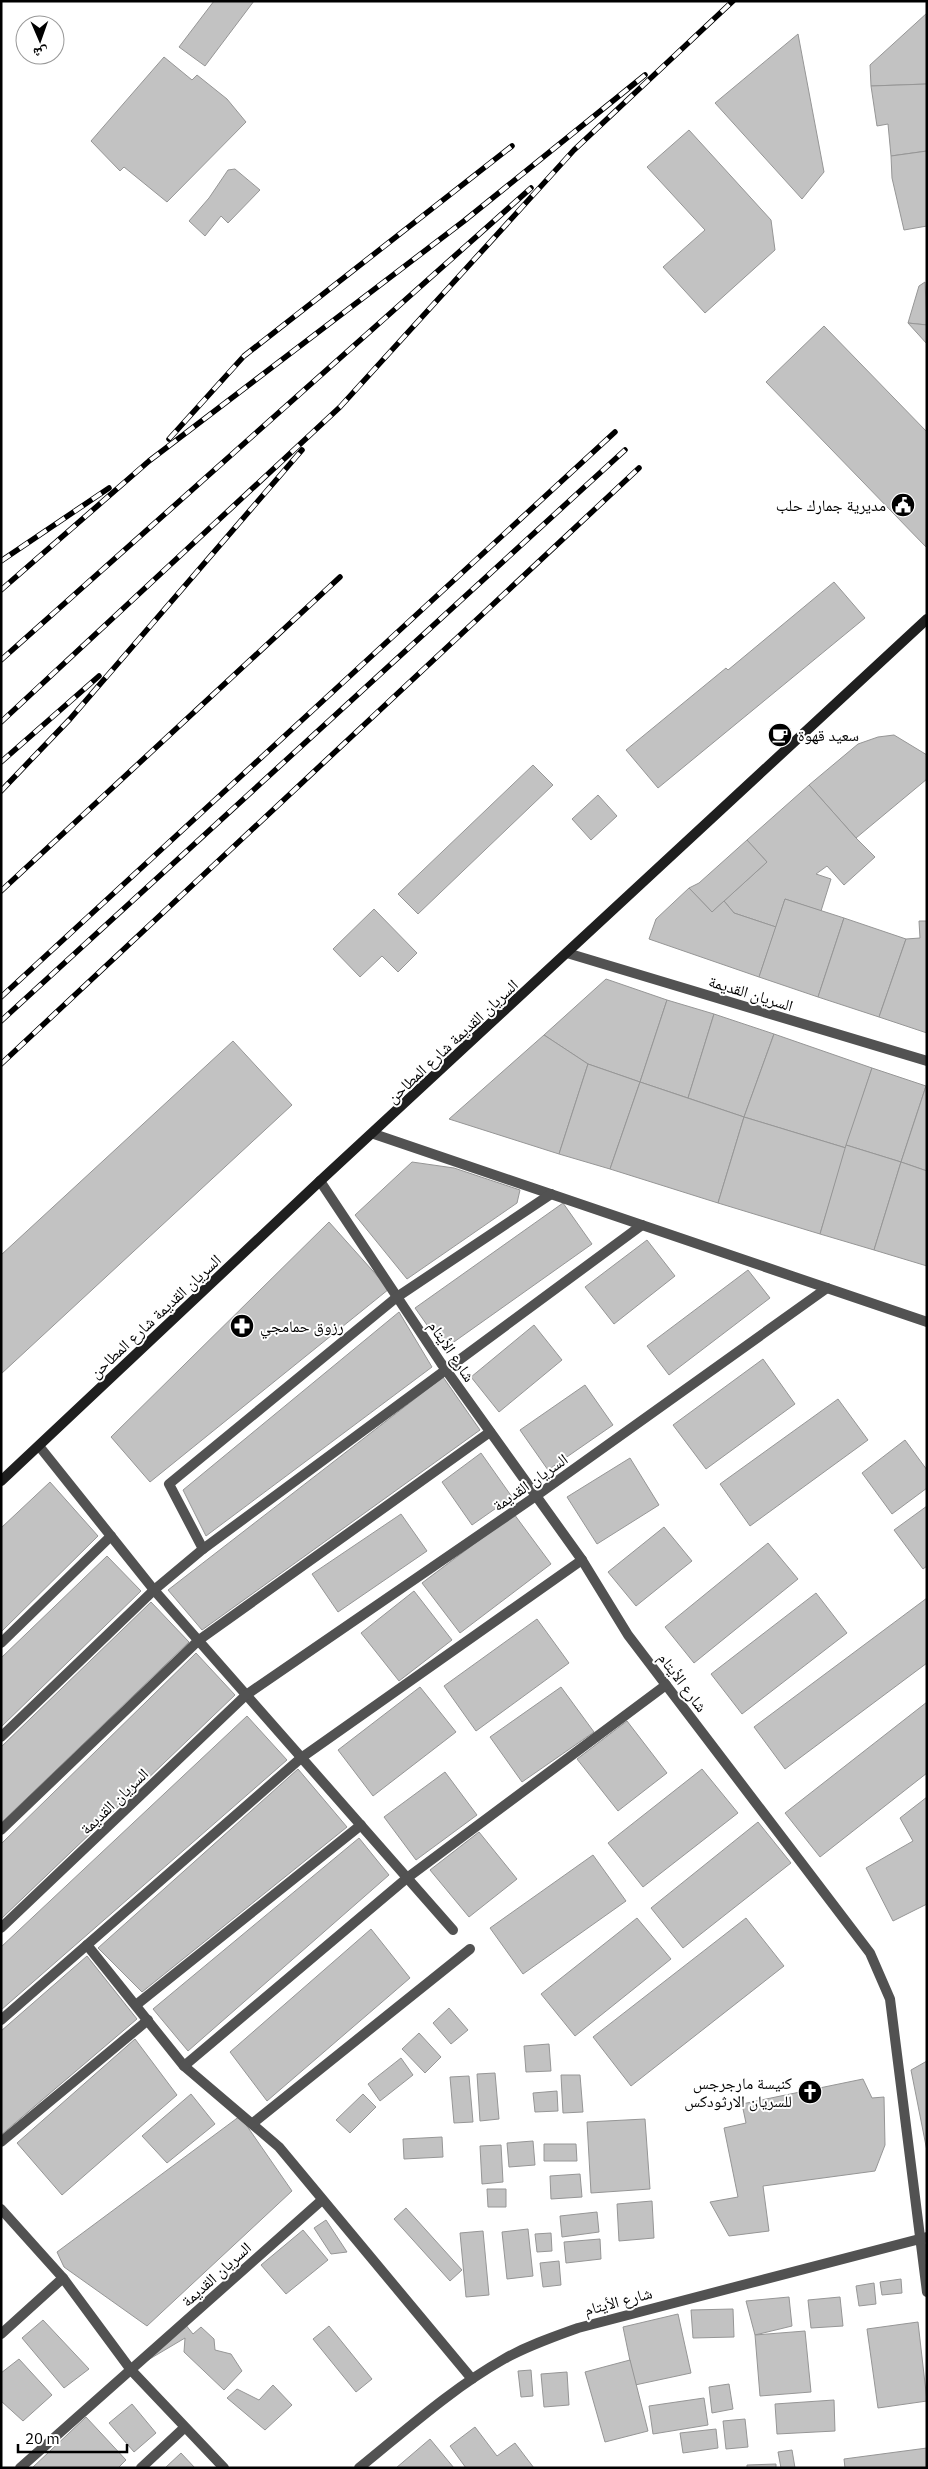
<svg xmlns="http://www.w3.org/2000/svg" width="928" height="2469" viewBox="0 0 928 2469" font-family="'IBM Plex Sans','Noto Naskh Arabic',sans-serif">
<rect width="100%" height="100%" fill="#fff"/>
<g fill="#c2c2c2" stroke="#969696">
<path d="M 214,1 L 254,1 L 205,66 L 179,47 Z"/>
<path d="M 927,13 L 927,84 L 871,86 L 870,65 Z"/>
<path d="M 798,34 L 824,172 L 802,199 L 715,103 Z"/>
<path d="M 164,57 L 192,80 L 197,75 L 227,99 L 246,122 L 167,202 L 124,167 L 120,171 L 91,141 Z"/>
<path d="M 927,84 L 927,151 L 891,156 L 888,124 L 877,126 L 871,86 Z"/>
<path d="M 689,130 L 771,220 L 775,250 L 705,313 L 663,267 L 705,230 L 647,167 Z"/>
<path d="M 927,151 L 927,226 L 904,230 L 892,178 L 891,156 Z"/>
<path d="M 235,169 L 260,190 L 228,223 L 221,216 L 205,236 L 189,221 L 209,198 L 228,170 Z"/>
<path d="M 925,282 L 927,325 L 908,323 L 919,286 Z"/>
<path d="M 908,323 L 927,325 L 927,344 Z"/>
<path d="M 824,326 L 927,432 L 926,547 L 766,382 Z"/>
<path d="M 834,582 L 865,618 L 658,788 L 626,750 L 726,668 L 728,670 Z"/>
<path d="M 894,735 L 927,755 L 927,779 L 856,838 L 809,785 L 858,744 L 878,737 Z"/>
<path d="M 533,765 L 553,785 L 418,914 L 398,894 Z"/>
<path d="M 809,785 L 856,838 L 875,857 L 844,885 L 827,866 L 816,874 L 831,879 L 821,911 L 785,899 L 776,927 L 734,913 L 724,901 L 767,862 L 747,840 Z"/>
<path d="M 598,795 L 617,816 L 591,840 L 572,819 Z"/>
<path d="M 747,840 L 767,862 L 712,912 L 689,888 L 699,883 Z"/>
<path d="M 689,888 L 712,912 L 724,901 L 734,913 L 776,927 L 759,977 L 649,939 L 656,919 Z"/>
<path d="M 785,899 L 844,918 L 818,997 L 759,977 Z"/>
<path d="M 374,909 L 417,953 L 398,972 L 382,956 L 360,977 L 333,949 Z"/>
<path d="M 844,918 L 906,939 L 879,1017 L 818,997 Z"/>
<path d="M 919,921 L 927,921 L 927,1033 L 879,1017 L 906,939 L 920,938 Z"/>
<path d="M 606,979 L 667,1000 L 640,1082 L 588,1064 L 544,1035 Z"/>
<path d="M 667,1000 L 714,1014 L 688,1098 L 640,1082 Z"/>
<path d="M 714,1014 L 774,1034 L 744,1117 L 688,1098 Z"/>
<path d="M 774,1034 L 872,1068 L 846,1148 L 744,1117 Z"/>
<path d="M 544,1035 L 588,1064 L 559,1154 L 449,1119 Z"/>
<path d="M 233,1041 L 292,1105 L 1,1374 L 1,1255 Z"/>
<path d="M 588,1064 L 640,1082 L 610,1169 L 559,1154 Z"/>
<path d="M 872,1068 L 926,1086 L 901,1162 L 846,1145 Z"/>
<path d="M 640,1082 L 744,1117 L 718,1203 L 610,1169 Z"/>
<path d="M 926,1086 L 927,1086 L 927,1171 L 901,1162 Z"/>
<path d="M 744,1117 L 846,1148 L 820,1234 L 718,1203 Z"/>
<path d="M 846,1145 L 901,1162 L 874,1250 L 820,1234 Z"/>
<path d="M 412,1162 L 454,1168 L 520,1190 L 517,1203 L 407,1279 L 355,1215 Z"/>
<path d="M 901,1162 L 927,1171 L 927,1266 L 874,1250 Z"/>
<path d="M 563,1203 L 592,1244 L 444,1349 L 415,1308 Z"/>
<path d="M 329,1222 L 389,1289 L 150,1482 L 111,1437 Z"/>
<path d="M 647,1240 L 675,1276 L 614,1324 L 585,1287 Z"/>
<path d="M 748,1270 L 770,1298 L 669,1375 L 647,1346 Z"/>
<path d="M 399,1312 L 432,1367 L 206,1536 L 183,1490 Z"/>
<path d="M 534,1325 L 562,1360 L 499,1412 L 471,1377 Z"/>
<path d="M 763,1359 L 795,1404 L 706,1469 L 673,1425 Z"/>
<path d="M 443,1377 L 480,1430 L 202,1630 L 168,1590 Z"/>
<path d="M 585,1385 L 613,1425 L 548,1470 L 520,1430 Z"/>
<path d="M 838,1399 L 868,1440 L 750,1526 L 720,1484 Z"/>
<path d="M 905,1440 L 927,1470 L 927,1488 L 892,1514 L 862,1473 Z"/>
<path d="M 481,1453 L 512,1497 L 472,1525 L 442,1482 Z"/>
<path d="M 630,1458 L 659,1505 L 597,1544 L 567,1497 Z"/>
<path d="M 50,1482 L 98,1536 L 1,1632 L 1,1528 Z"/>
<path d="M 927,1506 L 927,1566 L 923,1569 L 894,1530 Z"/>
<path d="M 401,1514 L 427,1551 L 338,1612 L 312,1574 Z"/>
<path d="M 514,1514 L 551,1564 L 460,1633 L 422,1583 Z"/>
<path d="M 664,1527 L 692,1561 L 636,1606 L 608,1572 Z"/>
<path d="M 768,1543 L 798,1579 L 694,1663 L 665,1627 Z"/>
<path d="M 107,1556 L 141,1591 L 1,1727 L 1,1658 Z"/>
<path d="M 414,1591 L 452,1640 L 399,1681 L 361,1633 Z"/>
<path d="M 816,1593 L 847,1633 L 742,1714 L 711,1674 Z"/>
<path d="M 927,1598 L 927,1663 L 785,1769 L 754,1727 Z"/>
<path d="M 151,1602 L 189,1642 L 1,1823 L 1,1747 Z"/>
<path d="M 537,1619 L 569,1663 L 476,1731 L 444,1686 Z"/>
<path d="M 196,1653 L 235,1695 L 1,1919 L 1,1844 Z"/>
<path d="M 420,1687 L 456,1732 L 373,1796 L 338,1750 Z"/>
<path d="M 561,1687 L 594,1732 L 522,1782 L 490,1737 Z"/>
<path d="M 927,1702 L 927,1773 L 820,1857 L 785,1813 Z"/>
<path d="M 247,1716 L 287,1760 L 1,2010 L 1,1947 Z"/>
<path d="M 627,1721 L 667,1773 L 618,1811 L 577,1759 Z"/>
<path d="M 298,1769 L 347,1827 L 142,1992 L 98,1948 Z"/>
<path d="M 702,1769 L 738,1813 L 643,1887 L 608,1843 Z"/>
<path d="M 445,1772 L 477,1815 L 416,1860 L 384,1817 Z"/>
<path d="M 927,1797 L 927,1904 L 893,1921 L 866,1868 L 913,1841 L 900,1818 Z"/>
<path d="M 758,1822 L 791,1863 L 683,1948 L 651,1908 Z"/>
<path d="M 479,1832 L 517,1879 L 469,1917 L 430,1870 Z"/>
<path d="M 359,1838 L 389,1875 L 188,2051 L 153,2009 Z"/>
<path d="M 593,1855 L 626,1901 L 523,1974 L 490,1928 Z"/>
<path d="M 637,1918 L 671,1959 L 575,2036 L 541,1994 Z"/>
<path d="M 746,1918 L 784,1966 L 631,2086 L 593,2037 Z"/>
<path d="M 371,1929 L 410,1978 L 267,2101 L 230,2052 Z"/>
<path d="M 87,1956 L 137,2019 L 1,2135 L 1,2031 Z"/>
<path d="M 449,2008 L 468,2030 L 451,2044 L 433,2023 Z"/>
<path d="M 419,2033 L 441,2057 L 425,2073 L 402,2049 Z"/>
<path d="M 135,2039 L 177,2095 L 62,2195 L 17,2143 Z"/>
<path d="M 549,2044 L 551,2071 L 526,2072 L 524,2046 Z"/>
<path d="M 401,2058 L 413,2075 L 380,2101 L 368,2084 Z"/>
<path d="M 927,2061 L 927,2151 L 911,2070 Z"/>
<path d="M 495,2073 L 499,2119 L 480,2121 L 477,2074 Z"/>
<path d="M 561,2075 L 580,2075 L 583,2112 L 563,2113 Z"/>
<path d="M 469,2076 L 473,2122 L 454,2123 L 450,2077 Z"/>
<path d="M 863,2079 L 872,2098 L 884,2097 L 885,2145 L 875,2171 L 763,2186 L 769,2231 L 729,2236 L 710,2202 L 738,2197 L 724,2128 L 746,2123 L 742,2104 Z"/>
<path d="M 557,2091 L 558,2111 L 535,2112 L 533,2093 Z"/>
<path d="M 191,2094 L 215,2124 L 167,2163 L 142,2136 Z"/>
<path d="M 363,2094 L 376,2107 L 350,2133 L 336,2120 Z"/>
<path d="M 240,2116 L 292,2191 L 147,2326 L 64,2267 L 57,2252 Z"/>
<path d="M 645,2119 L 650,2189 L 591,2193 L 587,2122 Z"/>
<path d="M 442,2137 L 443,2157 L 404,2159 L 403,2139 Z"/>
<path d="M 533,2141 L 535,2165 L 509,2167 L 507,2143 Z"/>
<path d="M 544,2144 L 576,2144 L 577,2161 L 544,2161 Z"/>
<path d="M 501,2145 L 503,2182 L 482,2184 L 480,2146 Z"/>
<path d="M 580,2174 L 582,2197 L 551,2199 L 550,2176 Z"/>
<path d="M 487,2189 L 506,2189 L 506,2207 L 488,2207 Z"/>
<path d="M 652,2201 L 654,2238 L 619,2241 L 617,2204 Z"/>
<path d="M 406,2208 L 462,2270 L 450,2281 L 394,2219 Z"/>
<path d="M 597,2212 L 599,2232 L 562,2237 L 560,2216 Z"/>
<path d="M 326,2220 L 347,2252 L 331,2254 L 314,2228 Z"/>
<path d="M 528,2229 L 533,2276 L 507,2279 L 502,2232 Z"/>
<path d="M 303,2230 L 328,2260 L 286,2294 L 261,2265 Z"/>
<path d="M 483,2231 L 489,2295 L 466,2297 L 460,2233 Z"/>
<path d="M 551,2233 L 552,2251 L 537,2252 L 535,2234 Z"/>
<path d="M 600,2239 L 601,2259 L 566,2263 L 564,2242 Z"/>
<path d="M 559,2261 L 561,2285 L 543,2287 L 540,2263 Z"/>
<path d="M 901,2279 L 902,2293 L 882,2295 L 880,2282 Z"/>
<path d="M 874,2283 L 876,2304 L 859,2306 L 856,2286 Z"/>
<path d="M 789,2297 L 792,2326 L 755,2335 L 746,2301 Z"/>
<path d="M 840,2297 L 843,2326 L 811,2328 L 808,2300 Z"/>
<path d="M 733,2309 L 734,2337 L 693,2338 L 691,2310 Z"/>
<path d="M 678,2314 L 691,2373 L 635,2385 L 623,2327 Z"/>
<path d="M 43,2320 L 89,2369 L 64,2388 L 22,2338 Z"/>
<path d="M 918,2322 L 927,2401 L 878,2408 L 867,2329 Z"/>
<path d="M 185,2324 L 193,2334 L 201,2327 L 214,2339 L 215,2350 L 231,2354 L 242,2371 L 224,2390 L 184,2352 L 185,2338 L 131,2370 Z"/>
<path d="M 329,2326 L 372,2379 L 356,2392 L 313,2339 Z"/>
<path d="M 805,2331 L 811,2392 L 760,2396 L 755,2335 Z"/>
<path d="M 19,2359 L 52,2395 L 23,2421 L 1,2401 L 1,2373 Z"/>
<path d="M 630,2360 L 648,2431 L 605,2442 L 585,2372 Z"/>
<path d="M 531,2370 L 533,2396 L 521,2397 L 518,2371 Z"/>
<path d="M 567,2372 L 569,2405 L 544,2407 L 541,2374 Z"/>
<path d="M 729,2384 L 733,2409 L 712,2413 L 709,2387 Z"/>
<path d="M 273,2385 L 292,2405 L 265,2430 L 227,2398 L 237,2389 L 259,2400 Z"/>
<path d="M 704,2398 L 708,2425 L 653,2434 L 649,2406 Z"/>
<path d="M 834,2400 L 835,2431 L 777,2434 L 775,2404 Z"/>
<path d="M 132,2404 L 156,2433 L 134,2452 L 109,2423 Z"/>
<path d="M 86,2417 L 126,2460 L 118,2468 L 32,2468 Z"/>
<path d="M 745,2419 L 748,2447 L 726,2449 L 723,2421 Z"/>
<path d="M 475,2427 L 497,2456 L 515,2443 L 534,2468 L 466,2468 L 450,2446 Z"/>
<path d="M 716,2429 L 718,2448 L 683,2453 L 680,2433 Z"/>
<path d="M 430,2439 L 454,2468 L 396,2468 Z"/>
<path d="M 927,2448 L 927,2468 L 845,2468 L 844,2459 Z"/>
<path d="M 792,2450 L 795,2468 L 781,2468 L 778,2452 Z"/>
<path d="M 181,2453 L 195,2468 L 165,2468 Z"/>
<path d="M 776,2464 L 776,2468 L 747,2468 L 747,2465 Z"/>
</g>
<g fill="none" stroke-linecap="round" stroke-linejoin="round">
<g stroke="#525252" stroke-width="10">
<path d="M 567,953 L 927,1061"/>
<path d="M 374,1134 L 927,1322"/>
<path d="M 320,1181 L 441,1363 L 582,1560 L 628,1635 L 870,1953 L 890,1999 L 927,2292"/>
<path d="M 39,1446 L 154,1590 L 453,1930"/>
<path d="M 203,1549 L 169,1484 L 397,1297 L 551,1194"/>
<path d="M 1,1643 L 111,1536"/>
<path d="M 1,1737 L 154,1590 L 203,1549 L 642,1225"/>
<path d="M 1,1830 L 199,1640 L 490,1432"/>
<path d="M 1,1928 L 246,1695 L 536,1496 L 827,1288"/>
<path d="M 87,1945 L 184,2066 L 279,2147 L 472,2379"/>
<path d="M 136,2005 L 361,1825"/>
<path d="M 1,2020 L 301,1758 L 582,1560"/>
<path d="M 184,2066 L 407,1878 L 666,1685"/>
<path d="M 253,2123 L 470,1949"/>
<path d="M 1,2142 L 148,2020"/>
<path d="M 1,2209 L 63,2278 L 131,2370 L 224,2468"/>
<path d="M 1,2334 L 63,2278"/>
<path d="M 20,2468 L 322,2200"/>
<path d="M 141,2468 L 184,2428"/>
<path d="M 359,2468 C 406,2430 451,2389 504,2359 C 527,2346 553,2337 578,2328 L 927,2237"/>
</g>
<path stroke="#1f1f1f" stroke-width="10" d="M 1,1481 L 320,1181 L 927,619"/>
<g stroke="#000" stroke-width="5.5">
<g id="rail">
<path d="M 169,439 L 244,356 L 512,146"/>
<path d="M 1,561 L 109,488"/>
<path d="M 1,590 L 149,461 L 464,221 L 645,75"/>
<path d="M 1,660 L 531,188"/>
<path d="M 1,722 L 340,407 L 574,150 L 733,1"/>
<path d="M 1,762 L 99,676"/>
<path d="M 1,791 L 70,719 L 302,450"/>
<path d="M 1,891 L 340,577"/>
<path d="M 1,997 L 615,432"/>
<path d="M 1,1021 L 625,450"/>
<path d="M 1,1064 L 639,468"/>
</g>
</g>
<use href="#rail" stroke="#fff" stroke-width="4" stroke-dasharray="11" stroke-linecap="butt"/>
</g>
<defs>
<g id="civic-disc" transform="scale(1.25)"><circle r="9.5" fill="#000" stroke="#fff"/><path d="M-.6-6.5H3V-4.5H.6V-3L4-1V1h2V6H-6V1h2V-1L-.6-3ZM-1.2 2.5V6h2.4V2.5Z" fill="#fff"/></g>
<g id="cafe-disc" transform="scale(1.25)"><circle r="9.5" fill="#000" stroke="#fff"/><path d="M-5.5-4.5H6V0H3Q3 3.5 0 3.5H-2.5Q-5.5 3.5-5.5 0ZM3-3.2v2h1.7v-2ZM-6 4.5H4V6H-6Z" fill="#fff"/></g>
<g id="pharmacy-disc" transform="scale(1.25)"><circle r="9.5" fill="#000" stroke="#fff"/><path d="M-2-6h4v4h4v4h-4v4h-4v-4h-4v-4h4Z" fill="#fff"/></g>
<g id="church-disc" transform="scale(1.25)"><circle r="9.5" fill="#000" stroke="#fff"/><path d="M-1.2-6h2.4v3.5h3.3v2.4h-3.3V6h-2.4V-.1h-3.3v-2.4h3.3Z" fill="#fff"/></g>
</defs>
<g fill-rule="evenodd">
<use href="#civic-disc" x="903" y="505"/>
<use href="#cafe-disc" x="780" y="735"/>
<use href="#pharmacy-disc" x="242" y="1326"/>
<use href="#church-disc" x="810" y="2092"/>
</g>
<g text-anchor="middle" stroke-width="4" stroke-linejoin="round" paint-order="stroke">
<g font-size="16" fill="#000" stroke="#fff" text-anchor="end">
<text x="886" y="511">مديرية جمارك حلب</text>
<text x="798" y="741" text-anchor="start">سعيد قهوة</text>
<text x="260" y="1332" text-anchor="start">رزوق حمامجي</text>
<text x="792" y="2089">كنيسة مارجرجس<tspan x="792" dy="18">للسريان الارثودكس</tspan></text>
</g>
<g font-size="16" fill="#000" stroke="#fff">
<text transform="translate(751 993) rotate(17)" y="6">السريان القديمة</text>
<text transform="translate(452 1041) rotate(-43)" y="6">السريان القديمة شارع المطاحن</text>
<text transform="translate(155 1316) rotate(-43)" y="6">السريان القديمة شارع المطاحن</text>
<text transform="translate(452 1351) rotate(56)" y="6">شارع الأيتام</text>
<text transform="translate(530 1482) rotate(-35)" y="6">السريان القديمة</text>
<text transform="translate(683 1682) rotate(53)" y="6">شارع الأيتام</text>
<text transform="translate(114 1801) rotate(-44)" y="6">السريان القديمة</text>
<text transform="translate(216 2274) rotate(-42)" y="6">السريان القديمة</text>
<text transform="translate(618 2301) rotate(-15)" y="6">شارع الأيتام</text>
</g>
</g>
<rect width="928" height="2469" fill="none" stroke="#000000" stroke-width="5"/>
<g transform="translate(40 40) rotate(178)"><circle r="24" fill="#ffffff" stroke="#999999"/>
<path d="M0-4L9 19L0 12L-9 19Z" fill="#000000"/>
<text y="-8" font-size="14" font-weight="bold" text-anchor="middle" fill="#000000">ش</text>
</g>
<path d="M18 2444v8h109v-8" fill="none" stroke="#000000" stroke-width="2.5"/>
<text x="25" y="2444" font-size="15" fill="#000000" stroke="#ffffff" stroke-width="4" paint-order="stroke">20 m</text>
</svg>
